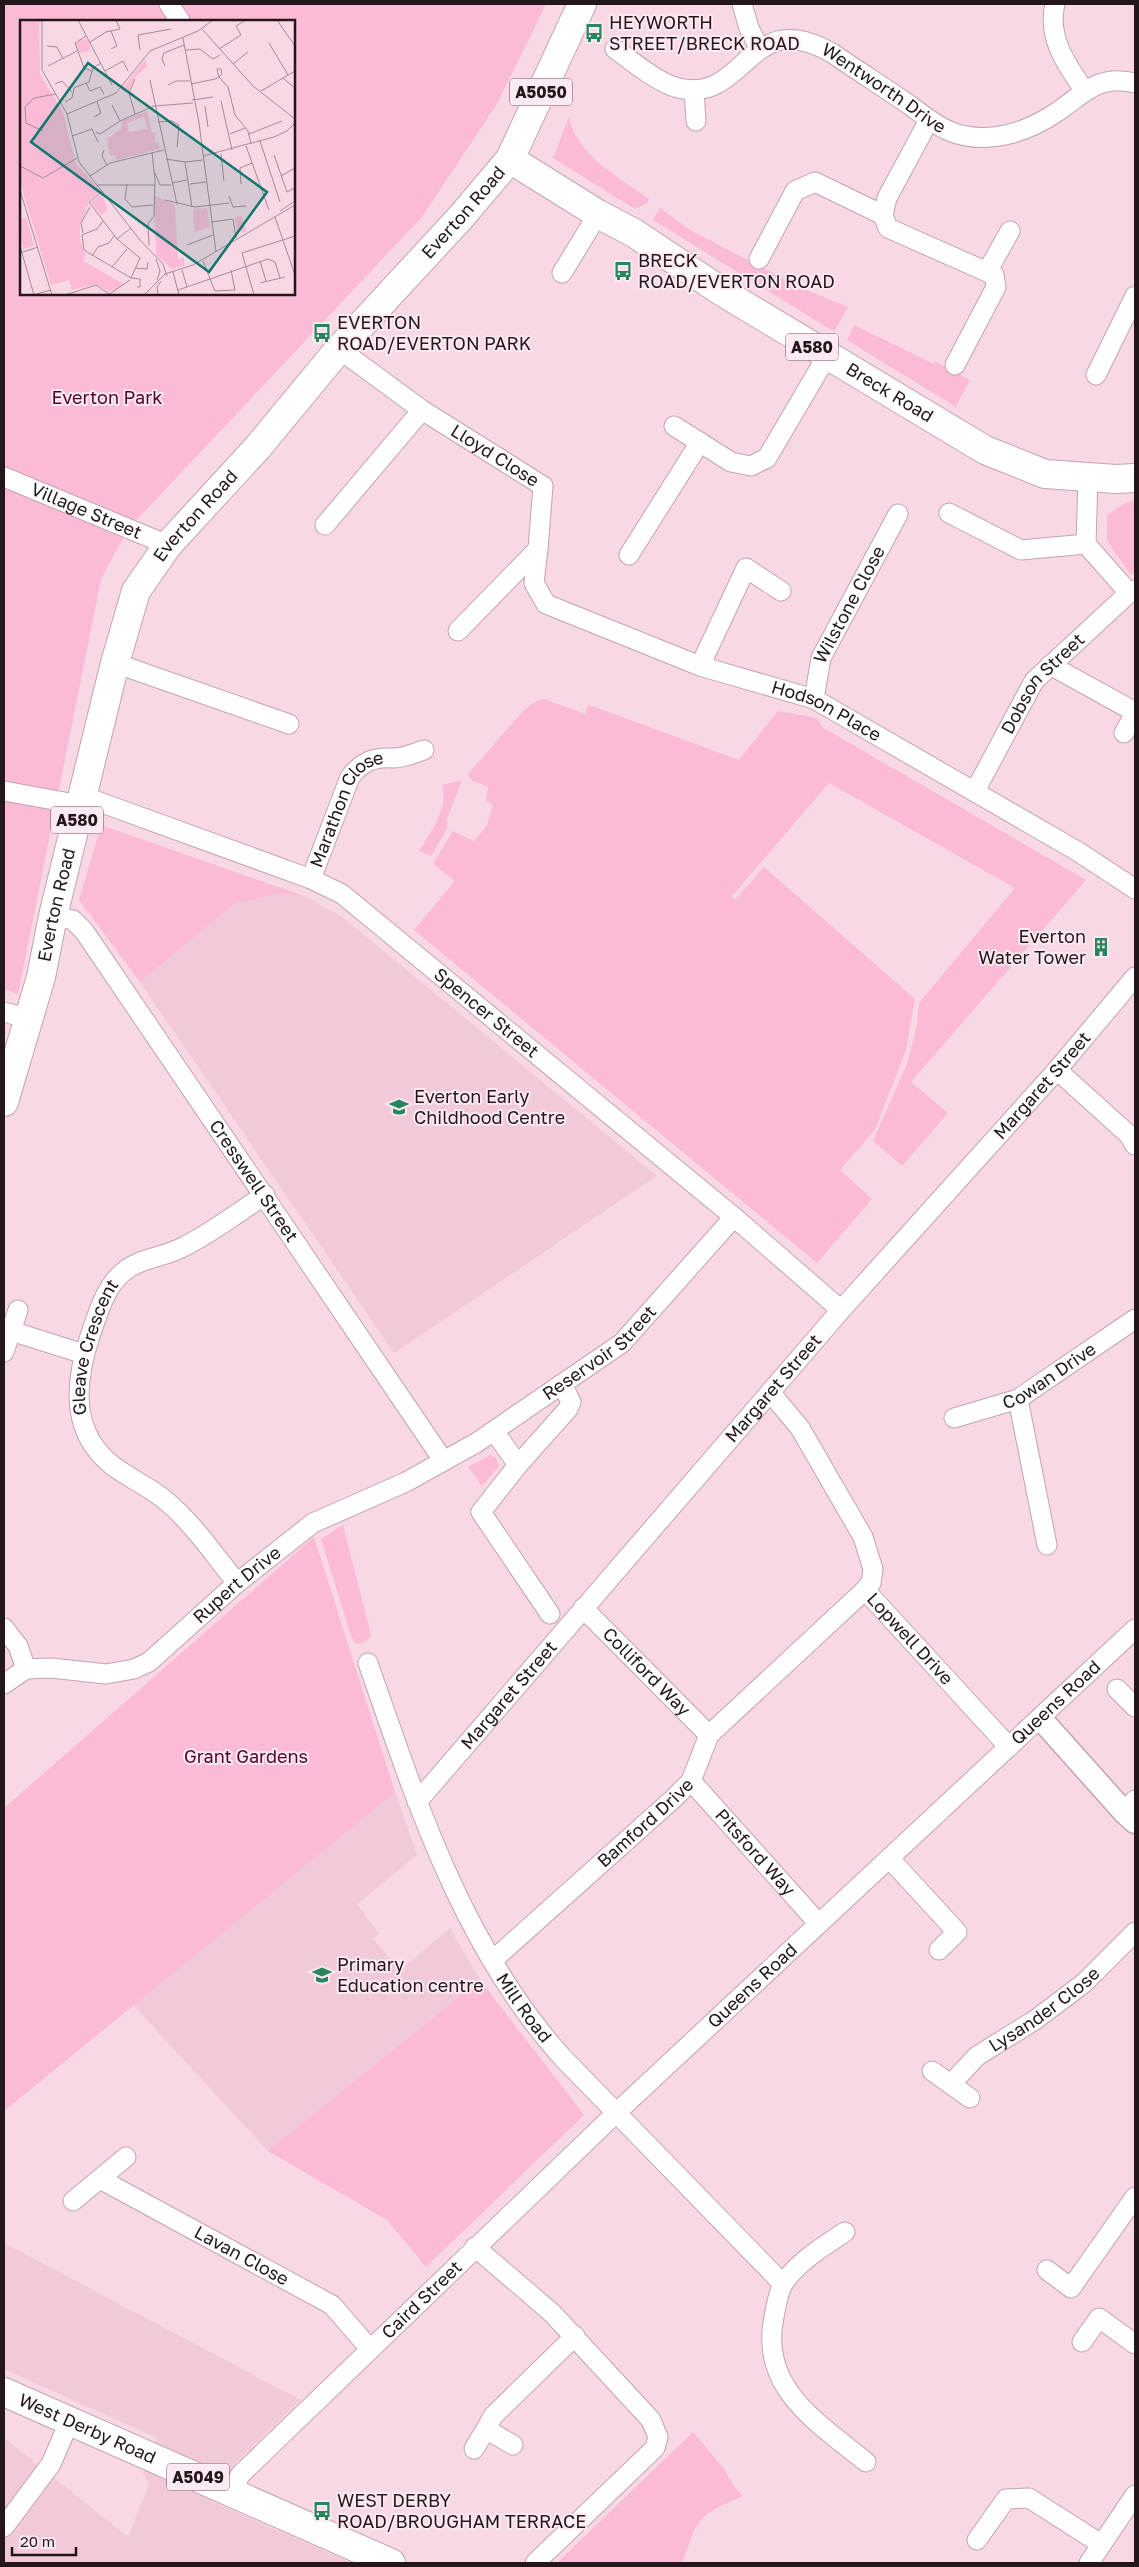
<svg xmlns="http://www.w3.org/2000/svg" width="1139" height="2567" viewBox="0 0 1139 2567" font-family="'Golos Text',sans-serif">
<rect width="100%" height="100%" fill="#f9d8e5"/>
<g fill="#f2c9d9">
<path d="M 282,893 L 307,897 L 341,916 L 657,1176 L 394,1353 L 140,982 L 234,904 Z"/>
<path d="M 395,1792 L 417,1855 L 357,1904 L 379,1934 L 373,1939 L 401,1970 L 450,1928 L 480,1980 L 268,2151 L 132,2004 Z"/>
<path d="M 4,2243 L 301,2400 L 234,2464 L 211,2501 L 352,2563 L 4,2563 L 4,2438 L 128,2537 L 149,2484 L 143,2473 L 157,2438 L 4,2369 Z"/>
</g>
<g fill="#fbbad5" fill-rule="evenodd">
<path d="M 4,4 L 546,4 L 498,102 L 422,217 L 128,529 L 101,579 L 18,994 L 4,989 ZM 21,21 L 294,21 L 294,294 L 21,294 Z"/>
<path d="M 569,117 C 577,156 619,177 649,199 L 647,203 L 635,209 L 553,158 Z"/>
<path d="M 660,208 L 690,230 L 806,290 L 848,307 L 835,330 L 833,331 L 653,220 Z"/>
<path d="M 854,325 L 934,364 L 935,361 L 970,380 L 956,407 L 847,340 Z"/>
<path d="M 1135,501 L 1135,572 L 1131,575 L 1107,541 L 1107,515 L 1127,502 Z"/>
<path d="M 544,699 L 585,714 L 588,705 L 606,711 L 739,760 L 778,711 L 817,718 L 822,727 L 1086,880 L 911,1082 L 948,1113 L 902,1166 L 873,1141 L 907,1064 L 917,1025 L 919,1003 L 1015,888 L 829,783 L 732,896 L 735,900 L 764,867 L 915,999 L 906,1050 L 875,1130 L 840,1170 L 872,1199 L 817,1263 L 414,930 L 455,881 L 433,864 L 453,831 L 474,841 L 487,825 L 493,806 L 486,800 L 488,787 L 471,780 L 468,774 L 524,710 L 535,702 Z"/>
<path d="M 462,780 L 447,819 L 447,829 L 431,856 L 419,851 C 431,832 449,808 442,785 Z"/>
<path d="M 101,825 L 307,897 L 282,893 L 234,904 L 140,982 L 79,900 Z"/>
<path d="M 490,1455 L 496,1458 L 499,1466 L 482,1486 L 468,1467 Z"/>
<path d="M 343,1525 L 371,1635 C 367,1642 364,1644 355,1643 L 351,1636 L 321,1539 Z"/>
<path d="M 314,1537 L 395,1792 L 4,2111 L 4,1808 Z"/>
<path d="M 480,1980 L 584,2115 L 426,2267 L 387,2220 L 268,2151 Z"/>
<path d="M 693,2432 L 724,2469 L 736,2489 L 743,2496 C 697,2516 699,2516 682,2563 L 560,2563 L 559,2561 Z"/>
</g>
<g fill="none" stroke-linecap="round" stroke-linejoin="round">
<g stroke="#c3a3b0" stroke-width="21">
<g id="minor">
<path d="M 169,4 L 180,21"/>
<path d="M 742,4 L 749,28 L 759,48"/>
<path d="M 1055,4 C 1047,37 1066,64 1084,90"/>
<path id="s1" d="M 615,49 C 632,61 658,83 678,88 C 748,104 747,4 832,53 C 858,71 885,88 911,106 C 923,115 935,125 949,131 C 986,146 1026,133 1057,112 C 1085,93 1098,74 1135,83"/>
<path d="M 694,90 L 696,121"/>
<path d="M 929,120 L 887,198 L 883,215 L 888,228 L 994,275 L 996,287 L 955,365"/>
<path d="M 759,259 L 795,191 L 815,182 L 883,215"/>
<path d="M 987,272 L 1010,231"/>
<path d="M 562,273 L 598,214"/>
<path id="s2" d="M 339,349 L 422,410 L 543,486 L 538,549 L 458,631"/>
<path d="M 1096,375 L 1135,296"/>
<path d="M 674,426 L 731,462 L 751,466 L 767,458 L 827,356"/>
<path id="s3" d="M 4,477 L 168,545"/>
<path d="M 1088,477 L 1086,544 L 1129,593"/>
<path d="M 949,513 L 1021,550 L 1086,544"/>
<path d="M 325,525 L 422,410"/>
<path id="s4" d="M 538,549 L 534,583 L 546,604 L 700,666 L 814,699 L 1077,851 L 1135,889"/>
<path d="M 629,555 L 700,442"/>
<path d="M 115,663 L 289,724"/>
<path d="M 1050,665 L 1135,712"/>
<path d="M 700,666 L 746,568 L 781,591"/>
<path id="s5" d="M 814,699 L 821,658 L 898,514"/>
<path d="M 1124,733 L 1135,713"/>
<path d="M 4,791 L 81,805"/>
<path id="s6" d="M 975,791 L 1034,681 L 1129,593 L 1135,590"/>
<path id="s7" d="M 83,796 L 311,879 L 342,894 L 734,1217 L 841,1310"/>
<path id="s8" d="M 311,879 L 350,777 C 363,761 373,757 394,758 C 403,758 415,753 424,750"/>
<path id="s9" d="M 53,916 L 73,920 L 84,931 L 443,1460"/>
<path d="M 4,1012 L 29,1019"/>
<path d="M 1057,1070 L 1129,1135 L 1135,1145"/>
<path d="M 11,1331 L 84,1354"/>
<path d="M 4,1352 L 18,1310"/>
<path id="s10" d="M 770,1392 L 800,1428 L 863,1537 L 873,1569 L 871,1583 L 865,1590 L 1009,1747"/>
<path d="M 1018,1399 L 1047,1545"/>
<path id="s11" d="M 954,1418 L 1018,1399 L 1135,1319"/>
<path d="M 494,1431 L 518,1465"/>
<path id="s12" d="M 237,1583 C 215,1556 193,1523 165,1500 C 147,1485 123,1476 106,1460 C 70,1426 76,1379 90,1336 C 98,1314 104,1289 122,1273 C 139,1258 161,1258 181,1248 C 210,1234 237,1213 265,1195"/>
<path id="s13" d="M 583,1608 L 709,1735"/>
<path d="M 550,1614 L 481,1512 L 518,1465 L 568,1409 L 571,1402 L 562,1384"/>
<path d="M 4,1628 L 18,1646 L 26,1669"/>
<path id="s14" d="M 368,1663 C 416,1801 463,1947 562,2057 L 783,2284"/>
<path id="s15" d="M 4,1684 L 26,1669 L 51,1668 L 106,1674 L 134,1669 L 149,1662 L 237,1583 L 313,1523 L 406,1482 L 476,1443 L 622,1343 L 734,1217"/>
<path d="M 1117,1689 L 1135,1707"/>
<path id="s16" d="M 691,1781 L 819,1924"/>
<path id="s17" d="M 417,1802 L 841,1310 L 1057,1070 L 1135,977"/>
<path d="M 1124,1812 L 1135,1800"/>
<path d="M 890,1859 L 957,1932 L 939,1950"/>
<path id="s18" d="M 493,1960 L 673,1799 L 691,1781 L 709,1735 L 865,1590"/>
<path d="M 932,2071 L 970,2098"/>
<path id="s19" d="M 951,2084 L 977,2056 L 1035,2020 L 1084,1983 L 1135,1932"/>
<path id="s20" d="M 100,2179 L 332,2305 L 370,2349"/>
<path d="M 73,2201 L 126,2157"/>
<path d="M 845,2232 C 824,2246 797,2262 783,2284 C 778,2293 776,2306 774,2317 C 759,2388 818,2423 866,2462"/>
<path d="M 475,2247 L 552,2313 L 651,2420 L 658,2437 L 655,2448 L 535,2563"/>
<path d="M 1047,2270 L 1071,2288 L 1135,2197"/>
<path d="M 1082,2342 L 1099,2318 L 1135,2344"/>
<path d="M 513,2445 L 486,2429 L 493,2416 L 575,2336"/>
<path d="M 474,2449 L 486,2429"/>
<path id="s21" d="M 233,2491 L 240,2475 L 616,2113 L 1135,1629"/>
<path d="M 4,2527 L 51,2464 L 70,2420"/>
<path d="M 977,2540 L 1006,2499 L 1029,2498 L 1101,2544"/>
<path d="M 1089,2563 L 1135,2495"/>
</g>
</g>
<g stroke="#c3a3b0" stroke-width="25">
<path id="tertiary" d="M 1041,1719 L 1124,1812 L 1135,1822"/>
</g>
<g stroke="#c3a3b0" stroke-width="30">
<g id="primary">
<path id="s22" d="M 510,159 L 598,214 L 634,233 L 724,293 L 985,450 L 1045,474 L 1116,479 L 1135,478"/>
<path id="s23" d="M 4,1102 L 41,977 L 53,916 L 115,663 L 136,591 L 168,545 L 258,447 L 339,349 L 461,217 L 510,159 L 582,4"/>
</g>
</g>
<g stroke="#c3a3b0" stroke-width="30">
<g id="trunk">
<path id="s24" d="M 4,2392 L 391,2563"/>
</g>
</g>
<use href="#minor" stroke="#fff" stroke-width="19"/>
<use href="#tertiary" stroke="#fff" stroke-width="22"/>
<use href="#primary" stroke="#fff" stroke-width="28"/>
<use href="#trunk" stroke="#fff" stroke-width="28"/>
</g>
<defs>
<g id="bus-bare" transform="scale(1.5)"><path d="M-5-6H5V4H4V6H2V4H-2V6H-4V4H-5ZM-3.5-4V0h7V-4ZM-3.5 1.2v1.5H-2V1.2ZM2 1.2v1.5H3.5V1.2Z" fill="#27865e" stroke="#fde9f1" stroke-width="2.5" paint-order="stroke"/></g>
<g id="building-bare" transform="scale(1.5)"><path d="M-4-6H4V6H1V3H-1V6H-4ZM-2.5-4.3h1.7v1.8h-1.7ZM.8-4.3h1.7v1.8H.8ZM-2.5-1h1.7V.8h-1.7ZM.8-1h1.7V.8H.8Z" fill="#27865e" stroke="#fde9f1" stroke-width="2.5" paint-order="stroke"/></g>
<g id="school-bare" transform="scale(1.5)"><path d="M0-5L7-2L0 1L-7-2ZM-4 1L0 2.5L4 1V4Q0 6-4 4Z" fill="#27865e" stroke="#fde9f1" stroke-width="2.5" paint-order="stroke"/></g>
</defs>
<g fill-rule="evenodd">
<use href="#bus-bare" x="594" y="33"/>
<use href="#bus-bare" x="623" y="271"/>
<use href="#bus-bare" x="322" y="333"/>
<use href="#building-bare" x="1101" y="947"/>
<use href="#school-bare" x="399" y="1107"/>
<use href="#school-bare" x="322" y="1975"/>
<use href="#bus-bare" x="322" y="2511"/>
</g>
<g text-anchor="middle" stroke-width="4" stroke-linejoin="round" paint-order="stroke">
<g fill="#fde9f1" stroke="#64565c" stroke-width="1">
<rect x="510" y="78.5" width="62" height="27" rx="4"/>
<rect x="786" y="333.5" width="52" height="27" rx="4"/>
<rect x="51" y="806.5" width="52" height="27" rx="4"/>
<rect x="167" y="2463.5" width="62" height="27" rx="4"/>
</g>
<g font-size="16" font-weight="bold" fill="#23171c">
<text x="541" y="98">A5050</text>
<text x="812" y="353">A580</text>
<text x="77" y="826">A580</text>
<text x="198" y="2483">A5049</text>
</g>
<g font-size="18" fill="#23171c" stroke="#fde9f1" text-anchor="start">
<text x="609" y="29">HEYWORTH<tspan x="609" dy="21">STREET/BRECK ROAD</tspan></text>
<text x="638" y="267">BRECK<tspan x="638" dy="21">ROAD/EVERTON ROAD</tspan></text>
<text x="337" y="329">EVERTON<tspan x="337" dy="21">ROAD/EVERTON PARK</tspan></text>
<text x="1086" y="943" text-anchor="end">Everton<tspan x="1086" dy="21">Water Tower</tspan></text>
<text x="414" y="1103">Everton Early<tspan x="414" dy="21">Childhood Centre</tspan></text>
<text x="337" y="1971">Primary<tspan x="337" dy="21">Education centre</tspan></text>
<text x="337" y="2507">WEST DERBY<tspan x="337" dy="21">ROAD/BROUGHAM TERRACE</tspan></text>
</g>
<g font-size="18" fill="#23171c" stroke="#fde9f1">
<text dy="6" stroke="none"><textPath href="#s1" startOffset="309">Wentworth Drive</textPath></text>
<text dy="6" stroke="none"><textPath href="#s23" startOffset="1029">Everton Road</textPath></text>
<text dy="6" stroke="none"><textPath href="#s22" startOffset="446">Breck Road</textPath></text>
<text dy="6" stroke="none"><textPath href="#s2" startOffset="189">Lloyd Close</textPath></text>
<text dy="6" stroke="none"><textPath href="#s3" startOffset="89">Village Street</textPath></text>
<text dy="6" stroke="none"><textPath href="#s23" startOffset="624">Everton Road</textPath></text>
<text dy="6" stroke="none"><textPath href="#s5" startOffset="102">Wilstone Close</textPath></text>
<text dy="6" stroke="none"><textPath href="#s6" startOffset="128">Dobson Street</textPath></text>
<text dy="6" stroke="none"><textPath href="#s4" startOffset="359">Hodson Place</textPath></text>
<text dy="6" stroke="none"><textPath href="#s8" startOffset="81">Marathon Close</textPath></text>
<text dy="6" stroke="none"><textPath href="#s23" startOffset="204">Everton Road</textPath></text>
<text dy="6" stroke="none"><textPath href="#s7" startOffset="464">Spencer Street</textPath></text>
<text dy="6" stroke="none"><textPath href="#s17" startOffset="951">Margaret Street</textPath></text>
<text dy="6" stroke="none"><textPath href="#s9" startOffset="338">Cresswell Street</textPath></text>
<text dy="6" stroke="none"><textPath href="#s12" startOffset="304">Gleave Crescent</textPath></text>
<text dy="6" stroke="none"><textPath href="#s15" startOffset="702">Reservoir Street</textPath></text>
<text dy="6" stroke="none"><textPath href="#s11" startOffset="105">Cowan Drive</textPath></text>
<text dy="6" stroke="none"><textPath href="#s17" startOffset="546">Margaret Street</textPath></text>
<text dy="6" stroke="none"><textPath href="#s15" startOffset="269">Rupert Drive</textPath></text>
<text dy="6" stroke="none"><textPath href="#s10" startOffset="296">Lopwell Drive</textPath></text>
<text dy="6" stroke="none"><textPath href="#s13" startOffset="90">Colliford Way</textPath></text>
<text dy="6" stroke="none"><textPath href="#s17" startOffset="141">Margaret Street</textPath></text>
<text dy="6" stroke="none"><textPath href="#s21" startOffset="1141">Queens Road</textPath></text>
<text dy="6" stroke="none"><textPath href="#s18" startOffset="205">Bamford Drive</textPath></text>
<text dy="6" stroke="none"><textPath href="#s16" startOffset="96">Pitsford Way</textPath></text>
<text dy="6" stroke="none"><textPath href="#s21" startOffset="726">Queens Road</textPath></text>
<text dy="6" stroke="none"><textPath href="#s14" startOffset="380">Mill Road</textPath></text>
<text dy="6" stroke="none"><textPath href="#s19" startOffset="120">Lysander Close</textPath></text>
<text dy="6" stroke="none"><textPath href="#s20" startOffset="161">Lavan Close</textPath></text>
<text dy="6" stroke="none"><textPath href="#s21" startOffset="270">Caird Street</textPath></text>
<text dy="6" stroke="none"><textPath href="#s24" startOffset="91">West Derby Road</textPath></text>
</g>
<g font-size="18" fill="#510030" stroke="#fde9f1">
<text x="107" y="404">Everton Park</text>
<text x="246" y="1763">Grant Gardens</text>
</g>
</g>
<g transform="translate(20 20)">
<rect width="275" height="275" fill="#f9d8e5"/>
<path d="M 0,0 L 19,0 L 20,54 L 43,92 L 56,144 L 81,171 L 68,181 L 69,185 L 65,188 L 67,190 L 60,203 L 60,220 L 66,235 L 63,241 L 104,264 L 97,269 L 88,271 L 75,264 L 52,270 L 49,260 L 31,265 L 0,162 ZM56 26a7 7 0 1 1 14 0a7 7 0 1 1-14 0ZM 125,40 L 127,46 L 115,57 L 108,72 L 104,72 L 102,69 ZM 127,91 L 132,113 L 136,112 L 134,122 L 138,122 L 140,129 L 96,140 L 95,135 L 91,136 L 88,131 L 93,131 L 88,129 L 87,119 L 101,109 L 102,101 ZM 124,96 L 127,109 L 109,112 L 107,104 ZM 82,174 L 88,190 L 81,195 L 71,182 ZM 134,175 L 155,185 L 158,240 L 164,237 L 164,246 L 152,249 L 136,235 ZM 187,188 L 190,207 L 174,212 L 173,189 ZM 222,196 L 226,211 L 218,216 L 223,211 L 217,213 L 215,197 ZM 7,198 L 14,226 L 3,229 L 0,199 Z" fill="#fbbad5" fill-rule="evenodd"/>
<path fill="none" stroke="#a38b95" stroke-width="1" d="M 22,0 L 22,50 L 47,94 L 59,142 L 120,220 L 143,244 L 147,256M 58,0 L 92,65M 257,0 L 275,26M 182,9 L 233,66 L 275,99M 66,16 L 55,23 L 64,48 L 72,51M 163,18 L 179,103 L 196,232M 70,22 L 86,12 L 100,9 L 96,0M 249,23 L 268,55M 27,26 L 37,27 L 43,39M 91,29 L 97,26 L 91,11M 199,29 L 221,15 L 216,6 L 224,1M 120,30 L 118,15 L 151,9M 165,30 L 180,29 L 193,39 L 200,35M 213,44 L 228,32M 28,46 L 57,31M 145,46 L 142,39 L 144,33 L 164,25M 85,51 L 103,41 L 108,51M 263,58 L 275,68M 130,60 L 157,184M 66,63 L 70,71 L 80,67 L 84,74M 35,64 L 42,61 L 52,72M 171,64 L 195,59 L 199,57 L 202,54 L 201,49 L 197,49 L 198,54 L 199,57 L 208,67 L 215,95 L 228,111 L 231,124M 148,65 L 156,61 L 170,61M 241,71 L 275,51M 172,80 L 193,77M 201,81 L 212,130M 45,82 L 52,78 L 54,68 L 69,62 L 73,48 L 81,43M 92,85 L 100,101M 185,86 L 188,107M 47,94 L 96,73 L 130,31 L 178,11 L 193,0M 115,94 L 109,73 L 115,59M 74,97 L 81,93 L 77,82M 138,102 L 152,101 L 159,105 L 157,127M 23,111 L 6,103 L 5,87 L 14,78 L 36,74M 76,112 L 80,114 L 100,101 L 134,86 L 173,83M 210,114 L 225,108M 229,114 L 262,101M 52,116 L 72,109 L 78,122M 240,121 L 260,182M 226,126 L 249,190M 84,130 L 82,136 L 87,145M 201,134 L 204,161M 254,135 L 267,172 L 275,168M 183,136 L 254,117 L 267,111 L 275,103M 146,139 L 165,142 L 183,140M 165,142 L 172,187M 0,146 L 23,158 L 57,138M 135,153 L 140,165 L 151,165M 70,156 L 90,143 L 144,130M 261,156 L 275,148M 152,163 L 167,160M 107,164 L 105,179 L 112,187 L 133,185M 170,164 L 186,162M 221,164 L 220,148 L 232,143M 77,165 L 135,165M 0,170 L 32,275M 83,171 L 69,182 L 97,219 L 120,238 L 111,258M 209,176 L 213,187 L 226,186M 145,180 L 175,187 L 209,183M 260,191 L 275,181M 255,197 L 275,255M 83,201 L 77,209 L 62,215 L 64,230 L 111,258 L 120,259 L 120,267 L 117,267M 191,202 L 213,199 L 216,218M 63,213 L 61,203 L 70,187M 97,219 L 111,208M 129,225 L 128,204 L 134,196 L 135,160 L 132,132M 167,225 L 193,215M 0,226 L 14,275M 0,233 L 18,227M 72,236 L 78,227 L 89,223 L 94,216M 136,239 L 140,251 L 137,260M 183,241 L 195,271 L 215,270 L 211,250M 240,241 L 246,261M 92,247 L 107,229M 116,248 L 127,249 L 128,242M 162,250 L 167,267M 153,252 L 159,275M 240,263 L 265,257M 158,270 L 248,239 L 255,242 L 260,258M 13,275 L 31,270M 45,275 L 76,265 L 89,274M 88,275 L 110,260M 124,275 L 145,254 L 173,245 L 275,185M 138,275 L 137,267 L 141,261M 234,275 L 222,233 L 275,216"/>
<path fill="#0f766e" fill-opacity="0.15" stroke="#0f766e" stroke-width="2.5" d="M 68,43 L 247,172 L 189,252 L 11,122 Z"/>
<rect width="275" height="275" fill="none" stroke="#23171c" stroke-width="2.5"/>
</g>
<rect width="1139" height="2567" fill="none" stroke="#23171c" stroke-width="10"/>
<path d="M12 2547v8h64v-8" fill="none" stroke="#23171c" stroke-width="2.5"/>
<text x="20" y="2547" font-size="15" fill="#23171c" stroke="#fde9f1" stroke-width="4" paint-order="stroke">20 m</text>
</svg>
